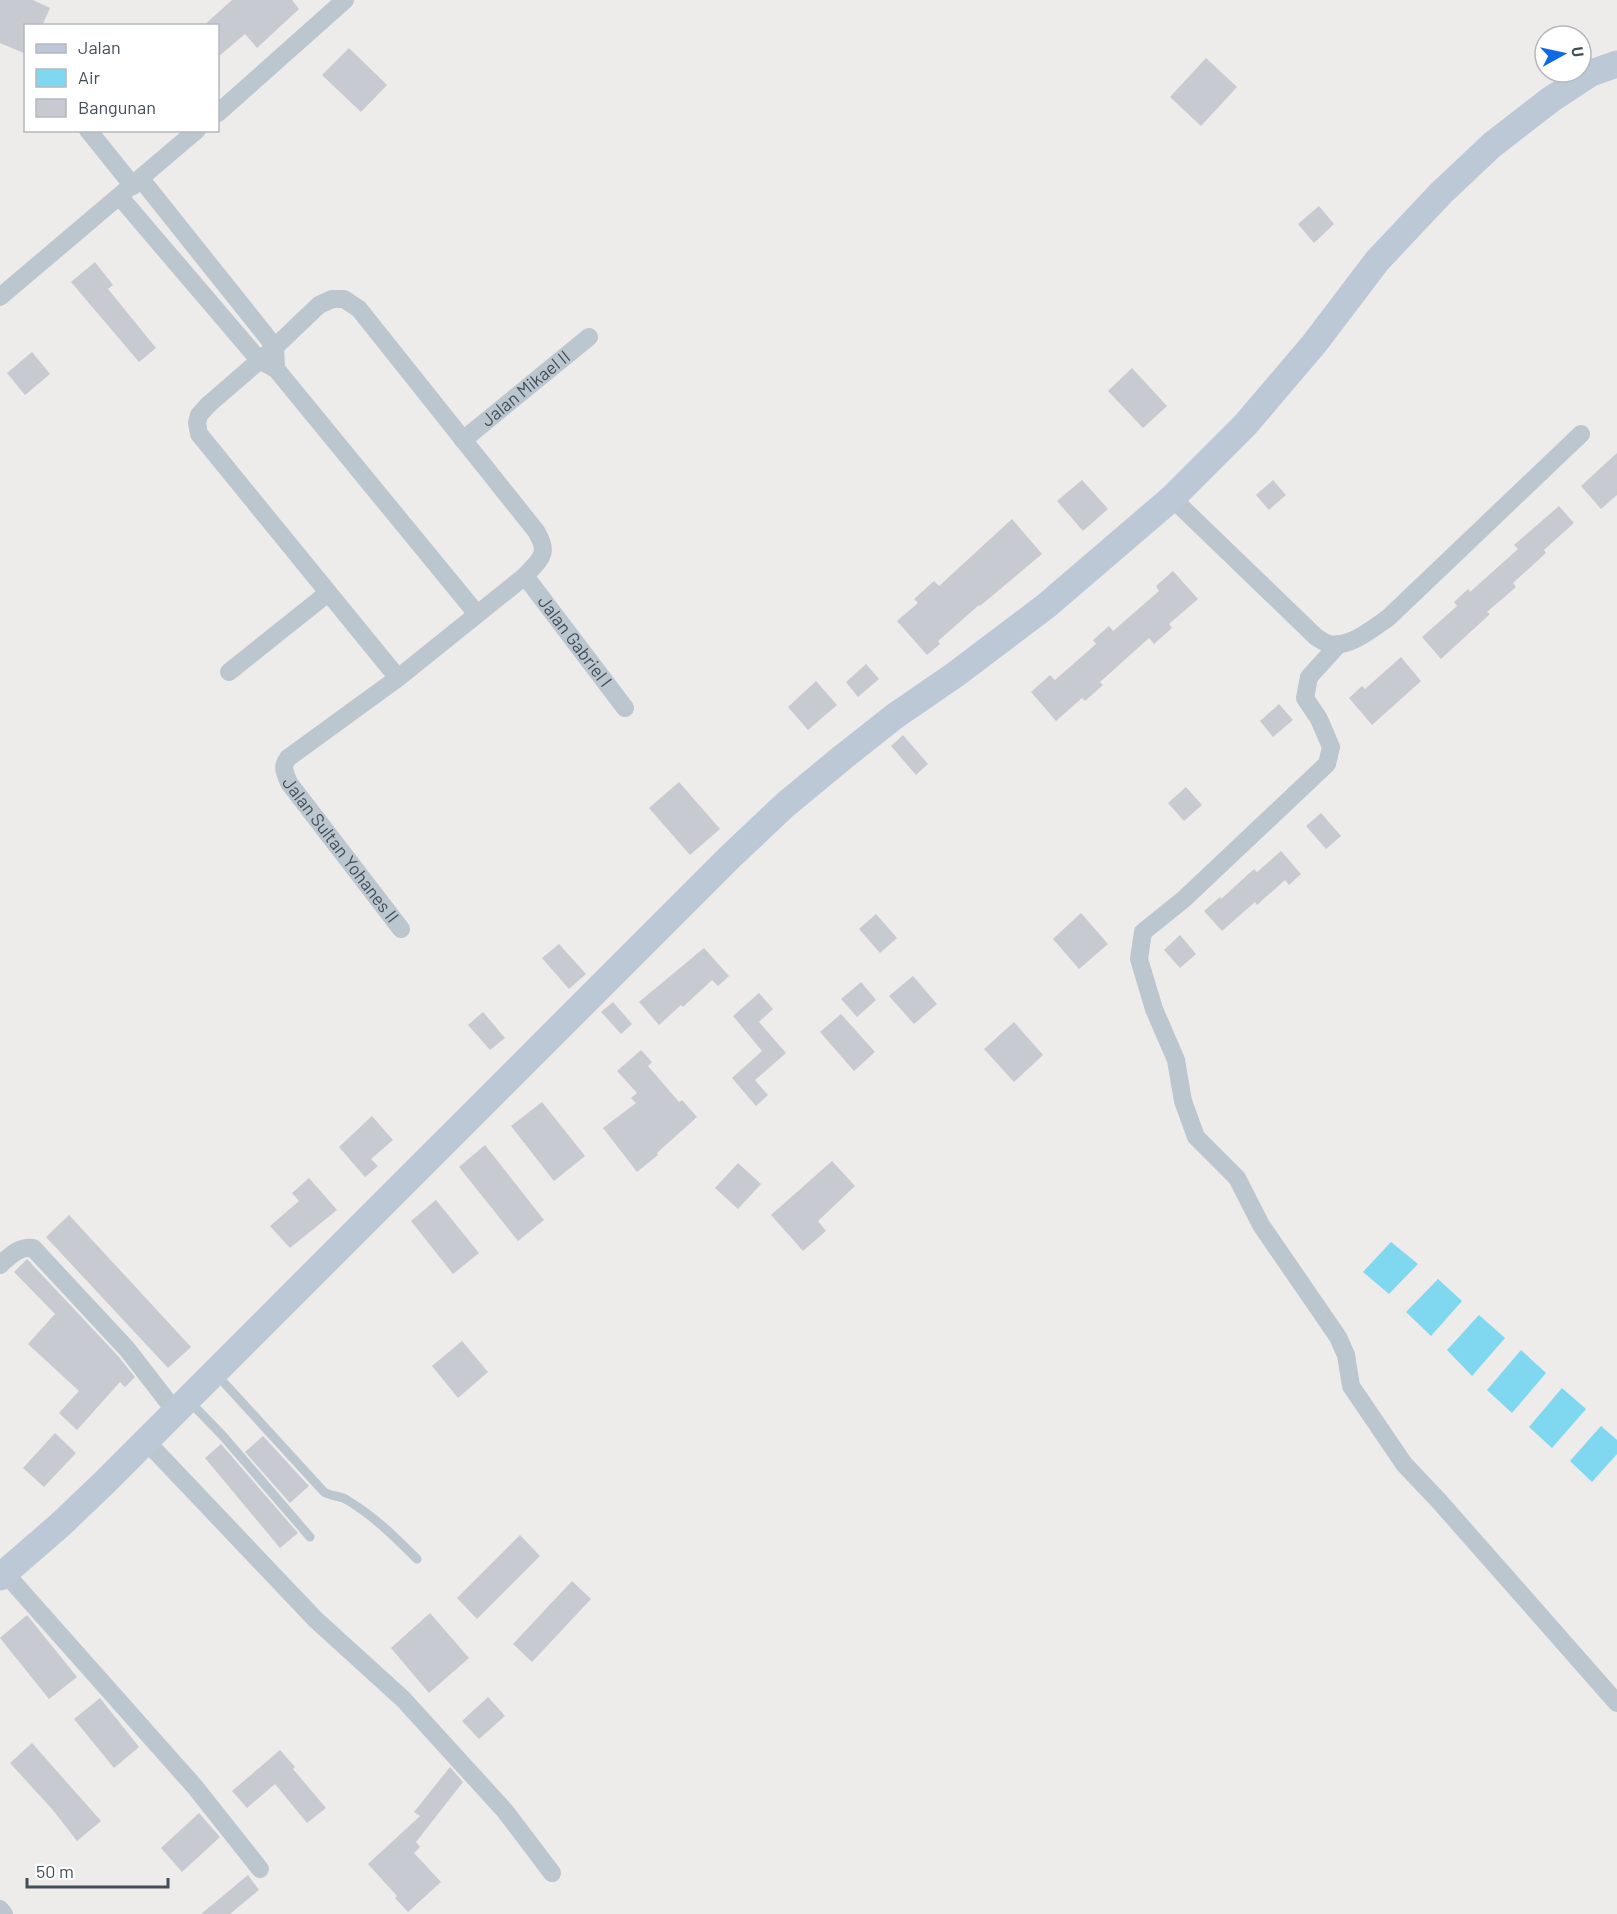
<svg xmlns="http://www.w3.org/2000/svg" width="1617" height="1914" viewBox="0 0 1617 1914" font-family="Barlow,sans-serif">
<rect width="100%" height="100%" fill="#eeebeb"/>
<g fill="#80d7f0">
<path d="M 1391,1242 L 1418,1264 L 1389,1294 L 1363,1272 Z"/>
<path d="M 1438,1279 L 1462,1301 L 1431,1336 L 1406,1312 Z"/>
<path d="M 1479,1315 L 1505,1338 L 1472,1376 L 1447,1350 Z"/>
<path d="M 1521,1350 L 1546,1373 L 1512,1413 L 1487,1390 Z"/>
<path d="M 1562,1388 L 1586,1409 L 1552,1448 L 1529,1427 Z"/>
<path d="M 1601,1426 L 1617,1440 L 1617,1454 L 1592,1482 L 1570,1461 Z"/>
</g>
<g fill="#c8cad1">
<path d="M 0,0 L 33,0 L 50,8 L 42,26 L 26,26 L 26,54 L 0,43 Z"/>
<path d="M 232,0 L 292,0 L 299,9 L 257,48 L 245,34 L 218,57 L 218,26 L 203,26 Z"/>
<path d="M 349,48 L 387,85 L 361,112 L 322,75 Z"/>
<path d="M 1206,58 L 1237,87 L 1201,126 L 1170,97 Z"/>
<path d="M 1319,206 L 1334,224 L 1314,243 L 1298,224 Z"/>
<path d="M 95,262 L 113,285 L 108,289 L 156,348 L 139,362 L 71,282 Z"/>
<path d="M 32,352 L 50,374 L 25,395 L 7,373 Z"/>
<path d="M 1132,368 L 1167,406 L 1143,428 L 1108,391 Z"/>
<path d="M 1617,453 L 1617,495 L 1601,509 L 1581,486 Z"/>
<path d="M 1082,480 L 1108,509 L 1083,531 L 1057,501 Z"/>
<path d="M 1273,480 L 1286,495 L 1269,510 L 1256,495 Z"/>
<path d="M 1559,506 L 1574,523 L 1544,550 L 1546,553 L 1513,583 L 1516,587 L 1487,612 L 1490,614 L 1441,659 L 1422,637 L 1457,606 L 1454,602 L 1468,589 L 1470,592 L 1518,549 L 1514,545 Z"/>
<path d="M 1012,519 L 1042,554 L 980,606 L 979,605 L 938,641 L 940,644 L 927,655 L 897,621 L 918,603 L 914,599 L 934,581 L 939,586 Z"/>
<path d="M 1173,571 L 1198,599 L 1169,624 L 1172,628 L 1154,644 L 1149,638 L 1100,682 L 1103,685 L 1085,701 L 1082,698 L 1056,721 L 1031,692 L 1050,675 L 1055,680 L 1096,644 L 1093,640 L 1109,626 L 1113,631 L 1159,591 L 1156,586 Z"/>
<path d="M 1401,657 L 1421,681 L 1372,725 L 1349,698 L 1362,686 L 1365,689 Z"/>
<path d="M 866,664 L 879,679 L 858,697 L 846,682 Z"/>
<path d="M 816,681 L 837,705 L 808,730 L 788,707 Z"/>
<path d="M 1279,704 L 1293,720 L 1273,737 L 1260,721 Z"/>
<path d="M 903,735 L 928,764 L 916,775 L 891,746 Z"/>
<path d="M 679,782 L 720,829 L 690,855 L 649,808 Z"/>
<path d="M 1186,787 L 1202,805 L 1184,821 L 1168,803 Z"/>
<path d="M 1321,813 L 1341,836 L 1326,849 L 1306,826 Z"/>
<path d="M 1281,851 L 1301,874 L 1289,885 L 1285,880 L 1257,905 L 1255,902 L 1222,931 L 1204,911 L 1220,897 L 1221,899 L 1254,869 L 1257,872 Z"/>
<path d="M 1081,913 L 1108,944 L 1079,969 L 1053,939 Z"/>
<path d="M 876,914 L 897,938 L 880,953 L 859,929 Z"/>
<path d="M 1180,935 L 1196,954 L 1180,968 L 1164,950 Z"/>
<path d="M 559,944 L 586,974 L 569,989 L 542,958 Z"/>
<path d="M 704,948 L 729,976 L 718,986 L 712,980 L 683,1007 L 681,1005 L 659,1025 L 639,1002 Z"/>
<path d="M 913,976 L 937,1004 L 914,1024 L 889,996 Z"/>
<path d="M 861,982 L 876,1000 L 857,1017 L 841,999 Z"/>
<path d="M 759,993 L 773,1009 L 759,1022 L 786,1053 L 755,1080 L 768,1095 L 756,1106 L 732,1078 L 762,1051 L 733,1016 Z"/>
<path d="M 613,1002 L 632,1024 L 621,1034 L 601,1012 Z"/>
<path d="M 483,1012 L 505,1038 L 490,1050 L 468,1025 Z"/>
<path d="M 841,1014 L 875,1052 L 854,1071 L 820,1032 Z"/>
<path d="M 1014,1022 L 1043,1055 L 1014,1082 L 984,1049 Z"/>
<path d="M 641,1050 L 652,1062 L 648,1066 L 679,1102 L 682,1100 L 697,1117 L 657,1153 L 658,1155 L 637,1172 L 603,1128 L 636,1103 L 631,1098 L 637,1093 L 617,1071 Z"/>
<path d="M 542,1102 L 585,1156 L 554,1181 L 511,1126 Z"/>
<path d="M 372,1116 L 393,1140 L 371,1159 L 378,1166 L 365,1177 L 339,1147 Z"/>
<path d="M 485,1145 L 544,1220 L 518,1241 L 459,1167 Z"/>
<path d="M 832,1161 L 855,1186 L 818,1221 L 826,1231 L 803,1251 L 771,1215 Z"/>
<path d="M 738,1163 L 761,1184 L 738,1209 L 715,1188 Z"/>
<path d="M 309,1178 L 337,1210 L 290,1248 L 270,1226 L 299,1201 L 292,1193 Z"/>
<path d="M 436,1200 L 479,1253 L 453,1274 L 411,1221 Z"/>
<path d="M 69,1215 L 191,1347 L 168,1368 L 46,1237 Z"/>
<path d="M 27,1259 L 118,1356 L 135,1377 L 125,1387 L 120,1382 L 77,1430 L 59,1413 L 79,1391 L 28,1344 L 55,1314 L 14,1272 Z"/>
<path d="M 462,1341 L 488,1372 L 458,1398 L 432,1366 Z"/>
<path d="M 55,1433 L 76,1453 L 44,1487 L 23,1468 Z"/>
<path d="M 263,1436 L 309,1486 L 290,1503 L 245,1452 Z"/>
<path d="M 221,1444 L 298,1533 L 280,1548 L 205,1458 Z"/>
<path d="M 520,1535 L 540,1556 L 477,1619 L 457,1598 Z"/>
<path d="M 572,1581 L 591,1599 L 532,1662 L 513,1644 Z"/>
<path d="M 430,1613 L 469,1658 L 429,1693 L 391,1648 Z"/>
<path d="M 27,1615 L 77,1677 L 49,1699 L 0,1638 Z"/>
<path d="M 488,1697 L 505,1716 L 479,1739 L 462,1721 Z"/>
<path d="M 100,1698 L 139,1747 L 114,1768 L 74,1719 Z"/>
<path d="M 32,1743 L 101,1821 L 77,1841 L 52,1809 L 10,1763 Z"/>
<path d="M 280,1750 L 295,1767 L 293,1769 L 326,1808 L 307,1823 L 275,1784 L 247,1808 L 232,1791 Z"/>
<path d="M 450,1767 L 463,1782 L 416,1842 L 420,1847 L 414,1853 L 441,1882 L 408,1912 L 395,1898 L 397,1896 L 368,1864 L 420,1816 L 414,1812 Z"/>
<path d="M 199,1813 L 220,1837 L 182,1872 L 161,1848 Z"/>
<path d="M 248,1875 L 259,1890 L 230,1914 L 201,1914 Z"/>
</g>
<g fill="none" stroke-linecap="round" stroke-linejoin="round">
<g stroke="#bbc6cf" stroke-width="9">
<path d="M 216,1374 L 324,1492 C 332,1497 340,1495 347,1500 C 374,1516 395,1537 417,1559"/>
<path d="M 189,1401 L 223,1436 L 310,1537"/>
</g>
<g stroke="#bbc6cf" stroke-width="18">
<path d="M 218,113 L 345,0"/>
<path d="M 88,130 L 133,186"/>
<path d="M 120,197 L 259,360 L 276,369 L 275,347 L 141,179"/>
<path d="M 0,297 L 197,130"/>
<path d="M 276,369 L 477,614"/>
<path id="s1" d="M 463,440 L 589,337"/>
<path d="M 1172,498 L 1316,637 C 1320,639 1324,643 1329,644 C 1350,648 1372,629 1388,618 L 1581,434"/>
<path id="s2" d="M 525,576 L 625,708"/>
<path d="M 1339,644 L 1309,677 L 1305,698 L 1319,719 L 1331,747 L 1327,764 L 1184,899 L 1143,932 L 1139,959 L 1154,1009 L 1176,1060 L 1183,1101 L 1196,1137 L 1237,1178 L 1261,1225 L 1338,1337 L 1346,1355 L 1351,1386 L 1404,1464 L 1439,1501 L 1617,1703"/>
<path d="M 229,672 L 328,593"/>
<path id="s3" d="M 398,678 L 199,434 L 197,423 L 199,415 L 208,405 L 275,347 L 319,305 L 332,299 L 344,299 L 359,309 L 536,531 C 550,554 541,558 525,576 L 398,678 L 288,758 C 281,767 285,773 289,783 L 401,929"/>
<path d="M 0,1265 C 10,1256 19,1246 33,1248 L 127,1349 L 175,1411"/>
<path d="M 146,1441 L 316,1620 L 403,1699 L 505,1811 L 552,1873"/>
<path d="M 5,1573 L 195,1787 L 260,1869"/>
<path d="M 0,1909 L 4,1914"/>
</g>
<path stroke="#bcc8d6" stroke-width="27" d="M 0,1577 L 61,1524 L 105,1482 L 731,856 L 785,805 L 843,757 L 895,716 L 956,674 L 1046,606 L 1172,498 L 1246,424 L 1314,344 L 1377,261 L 1441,193 L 1492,145 L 1550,100 L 1591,73 L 1617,64"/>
</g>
<g text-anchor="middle" stroke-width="5" stroke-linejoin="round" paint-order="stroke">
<g font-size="18" fill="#434e59" stroke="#fff">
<text dy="6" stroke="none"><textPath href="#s1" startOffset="81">Jalan Mikael II</textPath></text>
<text dy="6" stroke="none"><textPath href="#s2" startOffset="82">Jalan Gabriel I</textPath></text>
<text dy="6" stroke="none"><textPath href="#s3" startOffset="1288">Jalan Sultan Yohanes II</textPath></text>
</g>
</g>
<rect x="24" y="24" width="195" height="108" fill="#ffffff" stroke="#b4b8bd" stroke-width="1.5"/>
<rect x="36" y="44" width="30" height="9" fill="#bcc8d6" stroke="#b4b8bd" stroke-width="1.5"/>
<text x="78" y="54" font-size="18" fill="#434e59">Jalan</text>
<rect x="36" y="69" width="30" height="18" fill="#80d7f0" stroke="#b4b8bd" stroke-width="1.5"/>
<text x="78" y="84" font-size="18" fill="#434e59">Air</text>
<rect x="36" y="99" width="30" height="18" fill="#c8cad1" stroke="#b4b8bd" stroke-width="1.5"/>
<text x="78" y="114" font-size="18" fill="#434e59">Bangunan</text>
<g transform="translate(1563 54) rotate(82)"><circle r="28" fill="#ffffff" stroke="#b4b8bd" stroke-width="1.5"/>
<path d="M0-4.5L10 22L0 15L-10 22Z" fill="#0f69e4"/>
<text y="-9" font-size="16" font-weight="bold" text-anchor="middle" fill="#434e59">U</text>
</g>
<path d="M27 1878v9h141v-9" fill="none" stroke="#434e59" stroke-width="3"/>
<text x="36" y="1878" font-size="18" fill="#434e59" stroke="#ffffff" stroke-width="4.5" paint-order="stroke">50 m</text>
</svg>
